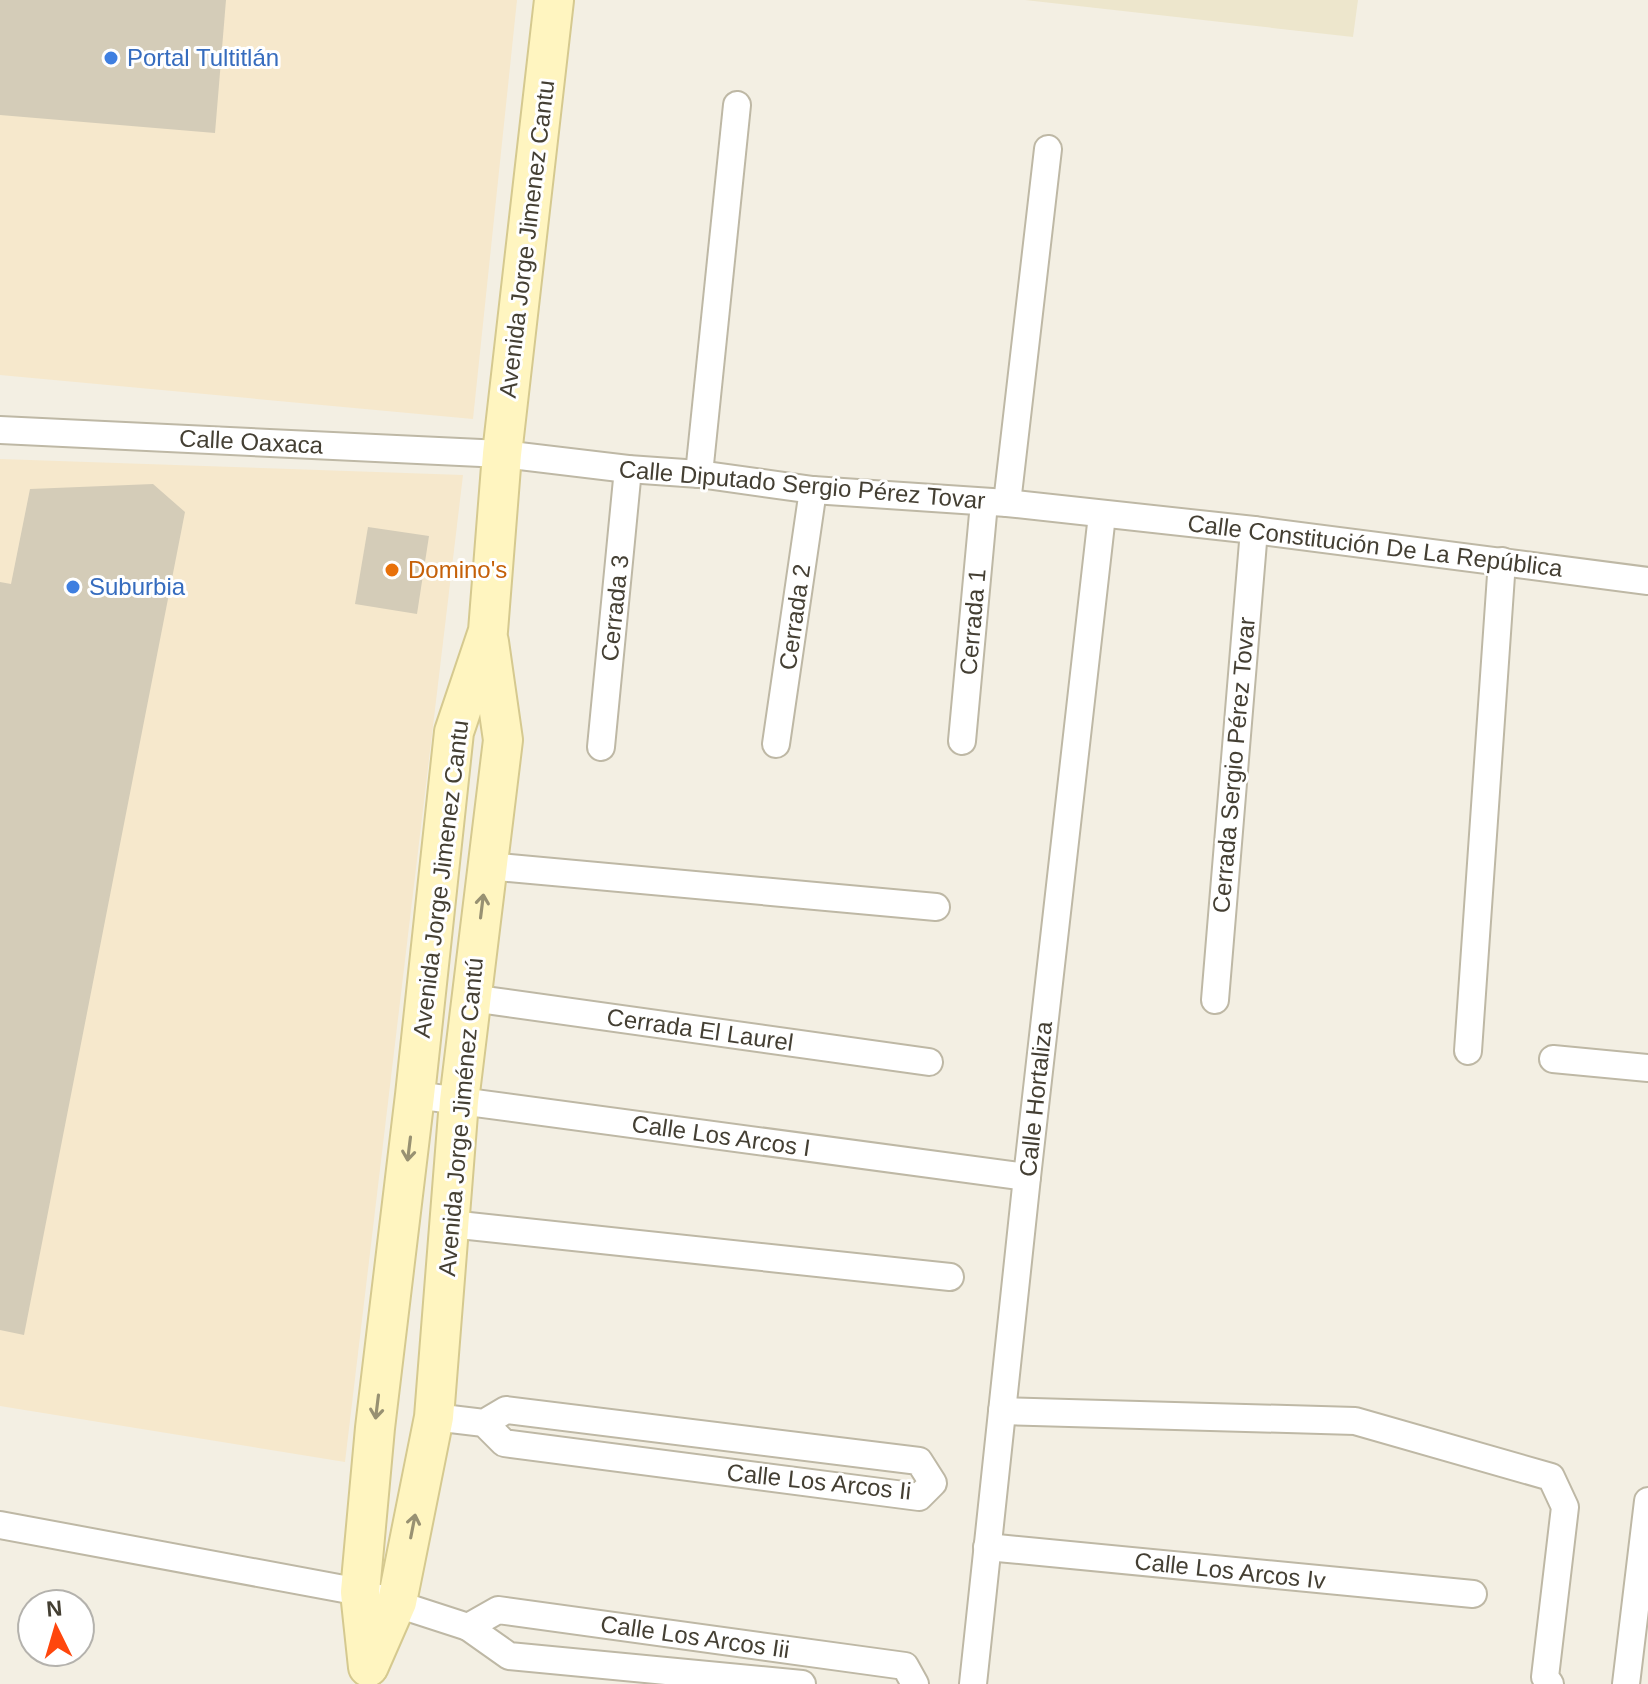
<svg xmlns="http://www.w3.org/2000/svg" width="1648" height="1684" viewBox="0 0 1648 1684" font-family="Helvetica,sans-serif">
<rect width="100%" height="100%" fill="#f3efe3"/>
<g fill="#f6e8cc">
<path d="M 0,0 L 517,0 L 473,419 L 0,375 Z"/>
<path d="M 0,459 L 463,475 L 345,1462 L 0,1406 Z"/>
</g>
<path fill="#ede6cc" d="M 1025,0 L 1358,0 L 1353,37 Z"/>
<g fill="#d4ccb8">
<path d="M 0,0 L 226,0 L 215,133 L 0,115 Z"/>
<path d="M 153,484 L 185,512 L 24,1335 L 0,1330 L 0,582 L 11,584 L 30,489 Z"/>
<path d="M 368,527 L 429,536 L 417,614 L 355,604 Z"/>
</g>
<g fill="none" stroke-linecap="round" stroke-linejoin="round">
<g stroke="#beb8a5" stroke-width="30">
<g id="street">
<path d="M 0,430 L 502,454 L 628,469 L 699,474 L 813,490 L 1007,503 L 1254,530 L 1648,581"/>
<path d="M 699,474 L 737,105"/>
<path d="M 1007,503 L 1048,149"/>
<path d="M 962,741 L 984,503"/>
<path d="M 776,744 L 813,490"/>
<path d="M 601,747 L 628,469"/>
<path d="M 487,866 L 936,907"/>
<path d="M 471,998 L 929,1062"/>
<path d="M 1215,1000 L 1254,530"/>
<path d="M 1468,1051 L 1502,561"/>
<path d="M 1553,1059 L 1648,1068"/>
<path d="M 415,1095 L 1027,1177"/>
<path d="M 450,1224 L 950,1277"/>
<path d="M 1002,1411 L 1355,1421 L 1551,1477 L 1565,1507 L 1545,1677 L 1550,1684"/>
<path d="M 434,1417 L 484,1423 L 506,1410 L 919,1461 L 933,1483 L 919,1497 L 504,1443 L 484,1423"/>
<path d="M 0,1525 L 360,1592 L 468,1627 L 509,1656 L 802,1684"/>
<path d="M 987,1547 L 1473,1594"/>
<path d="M 468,1627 L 498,1610 L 905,1666 L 915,1684"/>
<path d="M 973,1684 L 1027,1177 L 1102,515"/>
<path d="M 1626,1684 L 1648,1501"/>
</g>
</g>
<g stroke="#d5c98f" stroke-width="42">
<g id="secondary">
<path d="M 369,1666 L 397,1602 L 434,1417 L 459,1101 L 503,740 L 489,642"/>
<path d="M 368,1667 L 360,1592 L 375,1428 L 415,1095 L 454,732 L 488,631 L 502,454 L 554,0"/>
</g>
</g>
<use href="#street" stroke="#fff" stroke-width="26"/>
<use href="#secondary" stroke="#fff5c0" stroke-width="38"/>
</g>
<defs><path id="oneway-shaft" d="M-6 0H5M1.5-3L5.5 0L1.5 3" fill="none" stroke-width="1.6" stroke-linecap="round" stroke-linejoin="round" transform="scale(2)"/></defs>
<g stroke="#989172">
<use href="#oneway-shaft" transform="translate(482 906) rotate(-83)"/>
<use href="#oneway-shaft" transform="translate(409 1149) rotate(97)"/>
<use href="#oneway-shaft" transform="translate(377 1407) rotate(97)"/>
<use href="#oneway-shaft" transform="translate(413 1526) rotate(-79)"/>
</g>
<g fill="#3f7fe0" stroke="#fff" stroke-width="3">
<circle cx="111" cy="58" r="8"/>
<circle cx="73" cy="587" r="8"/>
</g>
<circle fill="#e8710a" stroke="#fff" stroke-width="3" cx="392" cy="570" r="8"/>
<g text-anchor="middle" stroke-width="6" stroke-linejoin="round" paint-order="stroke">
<g font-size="24" fill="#366cbe" stroke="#fff" text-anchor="start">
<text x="127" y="66">Portal Tultitlán</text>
<text x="89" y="595">Suburbia</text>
</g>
<g font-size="24" fill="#443f33" stroke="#fff">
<text transform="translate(527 239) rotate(-83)" y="8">Avenida Jorge Jimenez Cantu</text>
<text transform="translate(251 442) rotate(3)" y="8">Calle Oaxaca</text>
<text transform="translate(802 485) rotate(5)" y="8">Calle Diputado Sergio Pérez Tovar</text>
<text transform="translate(1375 546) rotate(7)" y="8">Calle Constitución De La República</text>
<text transform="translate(615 608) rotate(-84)" y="8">Cerrada 3</text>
<text transform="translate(795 617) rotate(-82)" y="8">Cerrada 2</text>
<text transform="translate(973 622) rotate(-85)" y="8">Cerrada 1</text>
<text transform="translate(1234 765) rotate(-85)" y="8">Cerrada Sergio Pérez Tovar</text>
<text transform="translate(441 879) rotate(-83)" y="8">Avenida Jorge Jimenez Cantu</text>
<text transform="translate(700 1030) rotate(8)" y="8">Cerrada El Laurel</text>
<text transform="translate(1036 1099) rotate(-84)" y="8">Calle Hortaliza</text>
<text transform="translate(461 1117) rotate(-85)" y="8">Avenida Jorge Jiménez Cantú</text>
<text transform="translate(721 1136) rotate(8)" y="8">Calle Los Arcos I</text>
<text transform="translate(819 1482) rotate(6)" y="8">Calle Los Arcos Ii</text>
<text transform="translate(1230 1571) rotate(6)" y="8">Calle Los Arcos Iv</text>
<text transform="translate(695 1637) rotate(8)" y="8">Calle Los Arcos Iii</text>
</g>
<g font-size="24" fill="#c56008" stroke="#fff" text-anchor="start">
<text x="408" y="578">Domino's</text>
</g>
</g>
<g transform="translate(56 1628) rotate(355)"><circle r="38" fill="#ffffff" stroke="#b4b2ad" stroke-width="2"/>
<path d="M0-6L14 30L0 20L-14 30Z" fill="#ff470d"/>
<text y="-12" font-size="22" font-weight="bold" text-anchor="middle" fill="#443f33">N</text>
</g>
</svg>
